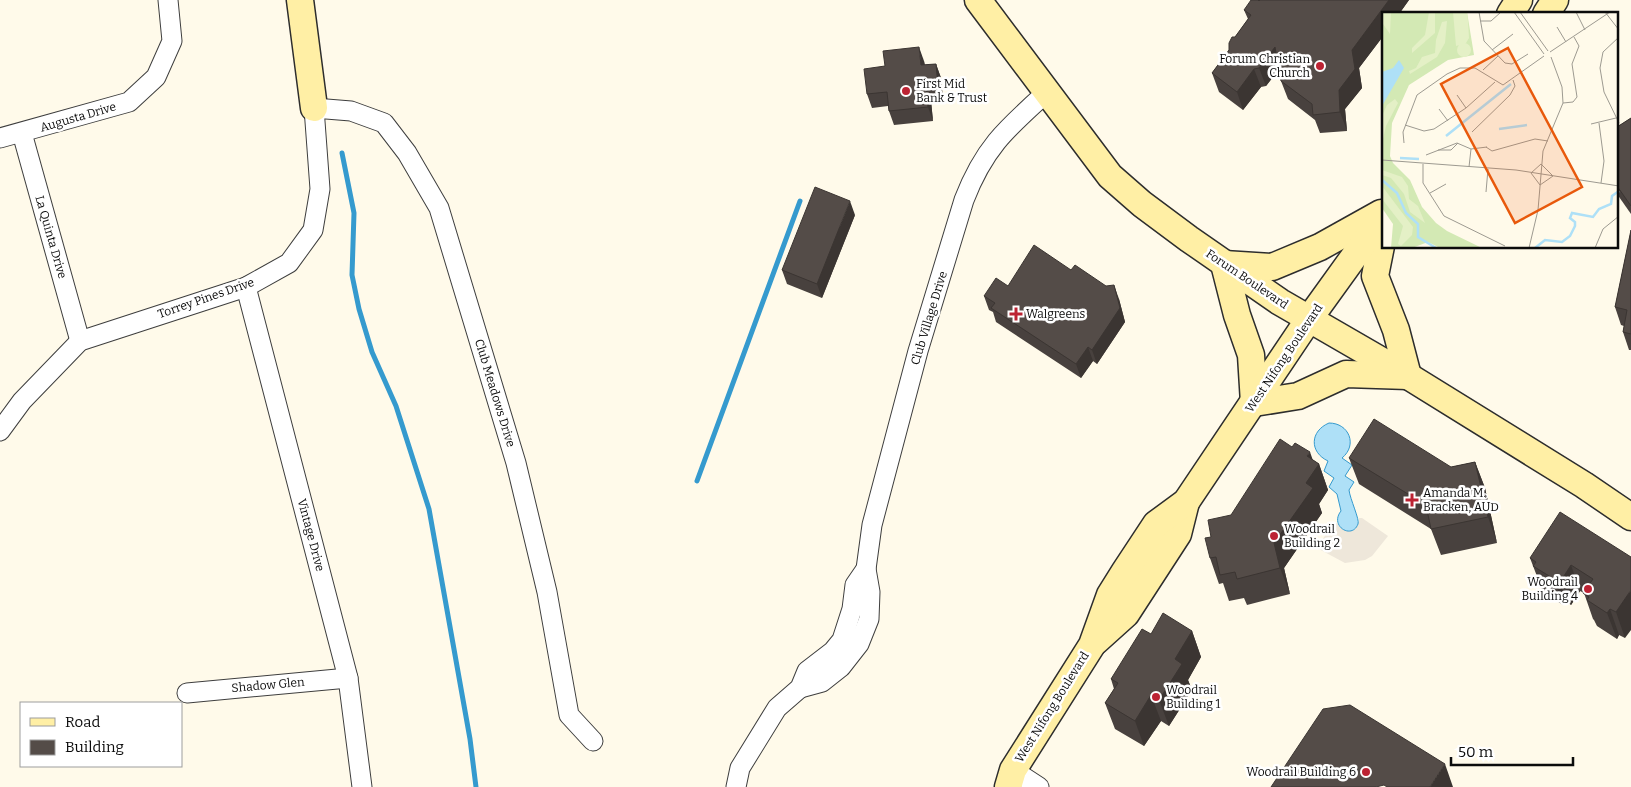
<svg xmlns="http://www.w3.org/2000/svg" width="1631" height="787" viewBox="0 0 1631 787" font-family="Bitter,serif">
<rect width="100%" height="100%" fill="#fffaea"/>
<path fill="#eee7da" d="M 1359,518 L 1362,518 L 1388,536 L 1372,556 L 1365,560 L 1345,563 L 1317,548 L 1332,525 L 1337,523 L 1339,526 L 1359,522 Z"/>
<path fill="#aee0f7" stroke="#359ace" d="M 1329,423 C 1349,423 1358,445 1342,458 L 1352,465 L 1345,476 L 1354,482 L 1349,490 C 1350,499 1360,520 1358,524 C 1352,540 1329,526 1341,511 L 1337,494 L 1329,487 L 1334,478 L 1324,471 L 1328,461 C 1309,452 1310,431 1329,423 Z"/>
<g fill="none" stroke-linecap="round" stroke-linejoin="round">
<g stroke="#359ace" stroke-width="5">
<path d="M 342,153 L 354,213 L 352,275 L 359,309 L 372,352 L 396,406 L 429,509 L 470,739 L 476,787"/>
<path d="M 697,481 L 800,201"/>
</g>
<g stroke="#3e3e3e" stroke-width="21">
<g id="street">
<path d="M 22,133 L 80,341"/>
<path d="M 0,138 L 129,102 L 156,77 L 172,41 L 168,0"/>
<path d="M 246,287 L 348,678 L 362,787"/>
<path d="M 0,431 L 22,401 L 80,341 L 246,287 L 289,263 L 313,230 L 320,189 L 314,108 L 351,111 L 384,123 L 407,153 L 439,208 L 516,463 L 547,592 L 569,715 L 593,741"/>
<path d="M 800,688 L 822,682 L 841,667 L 859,644 L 869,619 L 870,592 L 866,569 L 872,525 L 918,351 L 964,200 C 984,148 1006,129 1046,93"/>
<path d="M 187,693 L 348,678"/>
<path d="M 1013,770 L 1039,787"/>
<path d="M 736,787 L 740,768 L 777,708 L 800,688 L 807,671 L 833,651 L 842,640 L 852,609 L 855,585 L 866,569"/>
</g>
</g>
<g stroke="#2d2d2d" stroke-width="29">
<g id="secondary">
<path d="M 300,0 L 314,108"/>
<path d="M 978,0 L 1110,176 L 1142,204 L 1189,239 L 1280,302 L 1408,376 L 1584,485 L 1631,517"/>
<path d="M 1510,14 L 1519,0"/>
<path d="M 1546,14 L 1555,0"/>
<path d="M 1381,213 L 1320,247 L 1272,267 L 1224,264 L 1237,315 L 1251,355 L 1254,403 L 1298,396 L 1346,374 L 1408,376 L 1396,330 L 1375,276 L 1384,231"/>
<path d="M 1096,641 L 1126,614 L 1178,534 L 1186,502"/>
<path d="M 1008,787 L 1013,770 L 1092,645 L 1110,595 L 1125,571 L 1156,524 L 1186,502 L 1309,319 L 1384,215"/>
</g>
</g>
<use href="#street" stroke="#fff" stroke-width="19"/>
<use href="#secondary" stroke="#ffefa5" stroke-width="26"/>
</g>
<g fill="#48413e">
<path d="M 1260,0 L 1409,0 L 1399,14 L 1384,14 L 1384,35 L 1359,68 L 1362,88 L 1345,109 L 1347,131 L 1320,133 L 1315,120 L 1288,99 L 1281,81 L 1279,69 L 1266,86 L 1261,87 L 1243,110 L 1219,92 L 1212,73 L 1229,50 L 1235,37 L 1248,19 L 1244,10 Z"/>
<path d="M 924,61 L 925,65 L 936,64 L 941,78 L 943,100 L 931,101 L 933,121 L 894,125 L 889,111 L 888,106 L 872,108 L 867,94 L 885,66 Z"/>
<path d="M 1631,118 L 1631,214 L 1617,194 L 1617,127 Z"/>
<path d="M 855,215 L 822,298 L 787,284 L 782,270 Z"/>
<path d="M 1631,230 L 1631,350 L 1629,350 L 1623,332 L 1624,326 L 1621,325 L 1615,307 Z"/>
<path d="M 1071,270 L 1119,299 L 1125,322 L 1097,364 L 1093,361 L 1081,378 L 996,322 L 993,312 L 989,310 L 984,296 L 1008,286 Z"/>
<path d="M 1349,458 L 1451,467 L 1475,462 L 1485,488 L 1497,543 L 1441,555 L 1431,529 L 1359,484 Z"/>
<path d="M 1313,460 L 1319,464 L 1328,490 L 1319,504 L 1322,513 L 1284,568 L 1290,594 L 1247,605 L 1244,598 L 1229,601 L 1223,583 L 1219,584 L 1210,558 L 1211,537 L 1231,515 Z"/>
<path d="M 1631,557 L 1625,638 L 1619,635 L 1617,639 L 1597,626 L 1594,620 L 1593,619 L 1584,593 L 1580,591 L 1571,605 L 1566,601 L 1563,605 L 1543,592 L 1530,558 Z"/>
<path d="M 1192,631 L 1201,657 L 1188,680 L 1192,690 L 1169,726 L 1161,721 L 1144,746 L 1115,729 L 1105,703 L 1114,689 L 1111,679 L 1151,634 Z"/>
</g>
<g fill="#3b3532">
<path d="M 1389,0 L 1409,0 L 1399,14 L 1384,14 L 1384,35 L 1359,68 L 1362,88 L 1345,109 L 1347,131 L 1340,112 L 1339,90 L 1352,50 Z"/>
<path d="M 919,47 L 924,61 L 926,79 L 921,65 Z"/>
<path d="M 1275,47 L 1282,65 L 1266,86 L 1259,68 Z"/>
<path d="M 936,64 L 941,78 L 943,100 L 938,86 Z"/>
<path d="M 1254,69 L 1261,87 L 1243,110 L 1237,92 Z"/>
<path d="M 926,87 L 931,101 L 933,121 L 928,107 Z"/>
<path d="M 850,201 L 855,215 L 822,298 L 817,284 Z"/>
<path d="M 1114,285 L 1119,299 L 1125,322 L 1097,364 L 1092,350 Z"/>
<path d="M 1088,347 L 1093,361 L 1081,378 L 1076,364 Z"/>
<path d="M 1310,452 L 1316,469 L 1319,464 L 1328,490 L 1319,504 L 1322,513 L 1284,568 L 1290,594 L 1280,568 L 1274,543 L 1306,483 L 1307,456 Z"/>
<path d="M 1475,462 L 1485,488 L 1497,543 L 1488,517 Z"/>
<path d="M 1571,565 L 1580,591 L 1571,605 L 1562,579 Z"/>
<path d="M 1557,575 L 1566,601 L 1563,605 L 1554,579 Z"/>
<path d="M 1631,590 L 1631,630 L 1625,638 L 1616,612 Z"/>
<path d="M 1610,609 L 1619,635 L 1617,639 L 1607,613 Z"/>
<path d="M 1192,631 L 1201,657 L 1188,680 L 1192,690 L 1169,726 L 1159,700 L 1175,659 Z"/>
<path d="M 1151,695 L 1161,721 L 1144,746 L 1135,721 Z"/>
<path d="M 1445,764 L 1453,787 L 1430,787 Z"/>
</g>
<g fill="#544c48" stroke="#3b3532">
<path d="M 1251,0 L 1258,0 L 1259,1 L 1260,0 L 1389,0 L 1352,50 L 1355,69 L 1339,90 L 1340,112 L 1313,115 L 1312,104 L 1281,81 L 1275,47 L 1259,68 L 1254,69 L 1237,92 L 1212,73 L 1229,50 L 1229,43 L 1232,37 L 1235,37 L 1251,15 L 1244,10 Z"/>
<path d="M 919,47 L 921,65 L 936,64 L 938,86 L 926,87 L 928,107 L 889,111 L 887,92 L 867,94 L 864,69 L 885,66 L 883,51 Z"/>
<path d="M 1631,118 L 1631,206 L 1617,186 L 1617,127 Z"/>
<path d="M 815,187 L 850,201 L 817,284 L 782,270 Z"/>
<path d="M 1631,230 L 1631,334 L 1623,332 L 1627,310 L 1615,307 Z"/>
<path d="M 1034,245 L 1071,270 L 1075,265 L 1106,286 L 1114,285 L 1120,308 L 1092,350 L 1088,347 L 1076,364 L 991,308 L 995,303 L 984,296 L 996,278 L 1008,286 Z"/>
<path d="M 1374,419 L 1451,467 L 1475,462 L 1488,517 L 1431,529 L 1426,505 L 1349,458 Z"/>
<path d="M 1280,439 L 1292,447 L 1295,443 L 1310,452 L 1307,456 L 1319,464 L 1306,483 L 1313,488 L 1274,543 L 1280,568 L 1237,579 L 1235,572 L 1220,575 L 1216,557 L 1210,558 L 1205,538 L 1211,537 L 1208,520 L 1231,515 Z"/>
<path d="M 1560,512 L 1631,557 L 1631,590 L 1616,612 L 1610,609 L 1607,613 L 1587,600 L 1589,597 L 1583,593 L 1593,579 L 1571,565 L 1562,579 L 1557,575 L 1554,579 L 1533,566 L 1536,562 L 1530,558 Z"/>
<path d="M 1163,613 L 1192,631 L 1175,659 L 1182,664 L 1159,700 L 1151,695 L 1135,721 L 1105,703 L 1118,683 L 1111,679 L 1142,629 L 1151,634 Z"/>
<path d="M 1350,705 L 1445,764 L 1430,787 L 1387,787 L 1384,785 L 1376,787 L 1271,787 L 1323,709 Z"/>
</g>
<g fill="#bc2333" stroke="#fff" stroke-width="2">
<circle cx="1320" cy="66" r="5"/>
<circle cx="906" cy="91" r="5"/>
<path d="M1013.5 306.5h5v5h5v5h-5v5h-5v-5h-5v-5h5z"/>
<path d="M1409.5 492.5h5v5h5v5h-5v5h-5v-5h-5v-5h5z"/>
<circle cx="1274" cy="536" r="5"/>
<circle cx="1588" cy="589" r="5"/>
<circle cx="1156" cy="697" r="5"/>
<circle cx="1366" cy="772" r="5"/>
</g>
<g text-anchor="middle" stroke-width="5" stroke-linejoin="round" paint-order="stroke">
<g font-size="12" fill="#0b0b0b" stroke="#fff" text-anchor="start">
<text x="1310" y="63" text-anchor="end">Forum Christian<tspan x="1310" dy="14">Church</tspan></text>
<text x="916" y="88">First Mid<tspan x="916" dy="14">Bank &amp; Trust</tspan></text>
<text x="1026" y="318">Walgreens</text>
<text x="1423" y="497">Amanda M.<tspan x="1423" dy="14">Bracken, AUD</tspan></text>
<text x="1284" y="533">Woodrail<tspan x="1284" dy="14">Building 2</tspan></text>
<text x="1578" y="586" text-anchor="end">Woodrail<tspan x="1578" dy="14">Building 4</tspan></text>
<text x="1166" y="694">Woodrail<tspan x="1166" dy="14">Building 1</tspan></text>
<text x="1356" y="776" text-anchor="end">Woodrail Building 6</text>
</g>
<g font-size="12" fill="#0b0b0b" stroke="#fff">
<text transform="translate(78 117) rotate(-16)" y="4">Augusta Drive</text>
<text transform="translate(51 237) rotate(74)" y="4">La Quinta Drive</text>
<text transform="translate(1247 279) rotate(34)" y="4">Forum Boulevard</text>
<text transform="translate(206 298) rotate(-19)" y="4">Torrey Pines Drive</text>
<text transform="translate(929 318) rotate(-73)" y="4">Club Village Drive</text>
<text transform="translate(1284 358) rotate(-56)" y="4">West Nifong Boulevard</text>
<text transform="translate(495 393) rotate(73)" y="4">Club Meadows Drive</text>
<text transform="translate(311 535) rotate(75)" y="4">Vintage Drive</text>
<text transform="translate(268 685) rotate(-5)" y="4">Shadow Glen</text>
<text transform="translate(1052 707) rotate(-58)" y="4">West Nifong Boulevard</text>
</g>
</g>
<g transform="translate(1382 12)">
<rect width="236" height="236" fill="#fffaea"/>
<path d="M 0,0 L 85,0 L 92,43 L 66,48 L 27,73 L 10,111 L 8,144 L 11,151 L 28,168 L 40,195 L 54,211 L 65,219 L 100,236 L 58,236 L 46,230 L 30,236 L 9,236 L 11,212 L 0,196 Z" fill="#d3e9b4"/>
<path d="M 1,0 L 9,0 L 8,22 L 1,12 ZM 47,0 L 53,0 L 53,21 L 30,41 L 30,36 L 43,23 ZM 71,0 L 85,0 L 86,9 L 87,26 L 84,31 L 74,34 ZM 65,9 L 63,31 L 55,45 L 28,62 L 27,59 L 34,56 L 40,45 L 53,41 L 54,28 L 60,10 ZM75 38a7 7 0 1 1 14 0a7 7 0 1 1-14 0ZM 13,87 L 16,91 L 4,114 L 0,131 L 0,104 L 5,93 ZM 0,158 L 20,165 L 26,174 L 27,187 L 36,194 L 43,211 L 28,200 L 22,182 L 9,166 L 0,163 ZM 0,174 L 31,215 L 30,223 L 19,234 L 16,232 L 21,214 L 0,187 Z" fill="#e4f0c6"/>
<path d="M 17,48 L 22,56 L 0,94 L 0,60 L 11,56 Z" fill="#aee0f7"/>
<path fill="none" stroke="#aee0f7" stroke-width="2.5" d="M 117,117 L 145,113M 64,124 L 129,72M 18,146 L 37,147M 0,168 L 15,181 L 24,201 L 36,212 L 36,225 L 54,236M 153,236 L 163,228 L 180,230 L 188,224 L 193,214 L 193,210 L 188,206 L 190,201 L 211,205 L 217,197 L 229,192 L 230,184 L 237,179"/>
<path fill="none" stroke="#9d9a91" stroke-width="1" d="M 97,0 L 102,29 L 123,51 L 130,52 L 146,42M 132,0 L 162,42M 138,0 L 166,39M 194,0 L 203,18M 223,0 L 237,18M 98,9 L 109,9 L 119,0M 175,15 L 184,30M 237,25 L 221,40 L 218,56 L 222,80 L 237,111M 110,38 L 131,22M 168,40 L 228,0M 101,58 L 116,44M 75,83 L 84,96M 181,91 L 191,90 L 195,85 L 190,52 L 197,34 L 192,25M 57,97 L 66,109M 217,111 L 222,149 L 219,171M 209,112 L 234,106M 23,113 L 42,119 L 52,117 L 84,96 L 113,70M 90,120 L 128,83 L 133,74 L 131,68M 22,131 L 21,120 L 35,83 L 65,62 L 78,56 L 93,56 L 121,73 L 162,44M 104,135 L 110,139 L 153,127 L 166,129M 56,138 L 69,138 L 76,131M 44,143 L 75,131 L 89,137M 0,148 L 134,158 L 237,174M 41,152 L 41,171 L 62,204 L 123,234M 159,152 L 171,164 L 158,173 L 149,161 ZM 87,155 L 89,137 L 105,135M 104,180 L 106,157M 48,181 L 64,172M 147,236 L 156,198 L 161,139 L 181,91 L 180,75 L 169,45M 213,236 L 221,217 L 237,204"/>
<path fill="#e8590c" fill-opacity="0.15" stroke="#e8590c" stroke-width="2.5" d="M 126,36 L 200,175 L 133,211 L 59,72 Z"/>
<rect width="236" height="236" fill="none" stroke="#0b0b0b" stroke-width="2.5"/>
</g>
<rect x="20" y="702" width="162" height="65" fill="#ffffff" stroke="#9d9d9d"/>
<rect x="30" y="718" width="25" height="8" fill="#ffefa5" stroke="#9d9d9d"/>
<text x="65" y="727" font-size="15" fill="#0b0b0b">Road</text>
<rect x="30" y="740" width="25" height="15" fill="#544c48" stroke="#9d9d9d"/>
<text x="65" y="752" font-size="15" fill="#0b0b0b">Building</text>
<path d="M1451 757v8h122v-8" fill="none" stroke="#0b0b0b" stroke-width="2.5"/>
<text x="1458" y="757" font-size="15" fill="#0b0b0b" stroke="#ffffff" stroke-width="4" paint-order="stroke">50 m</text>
</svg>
